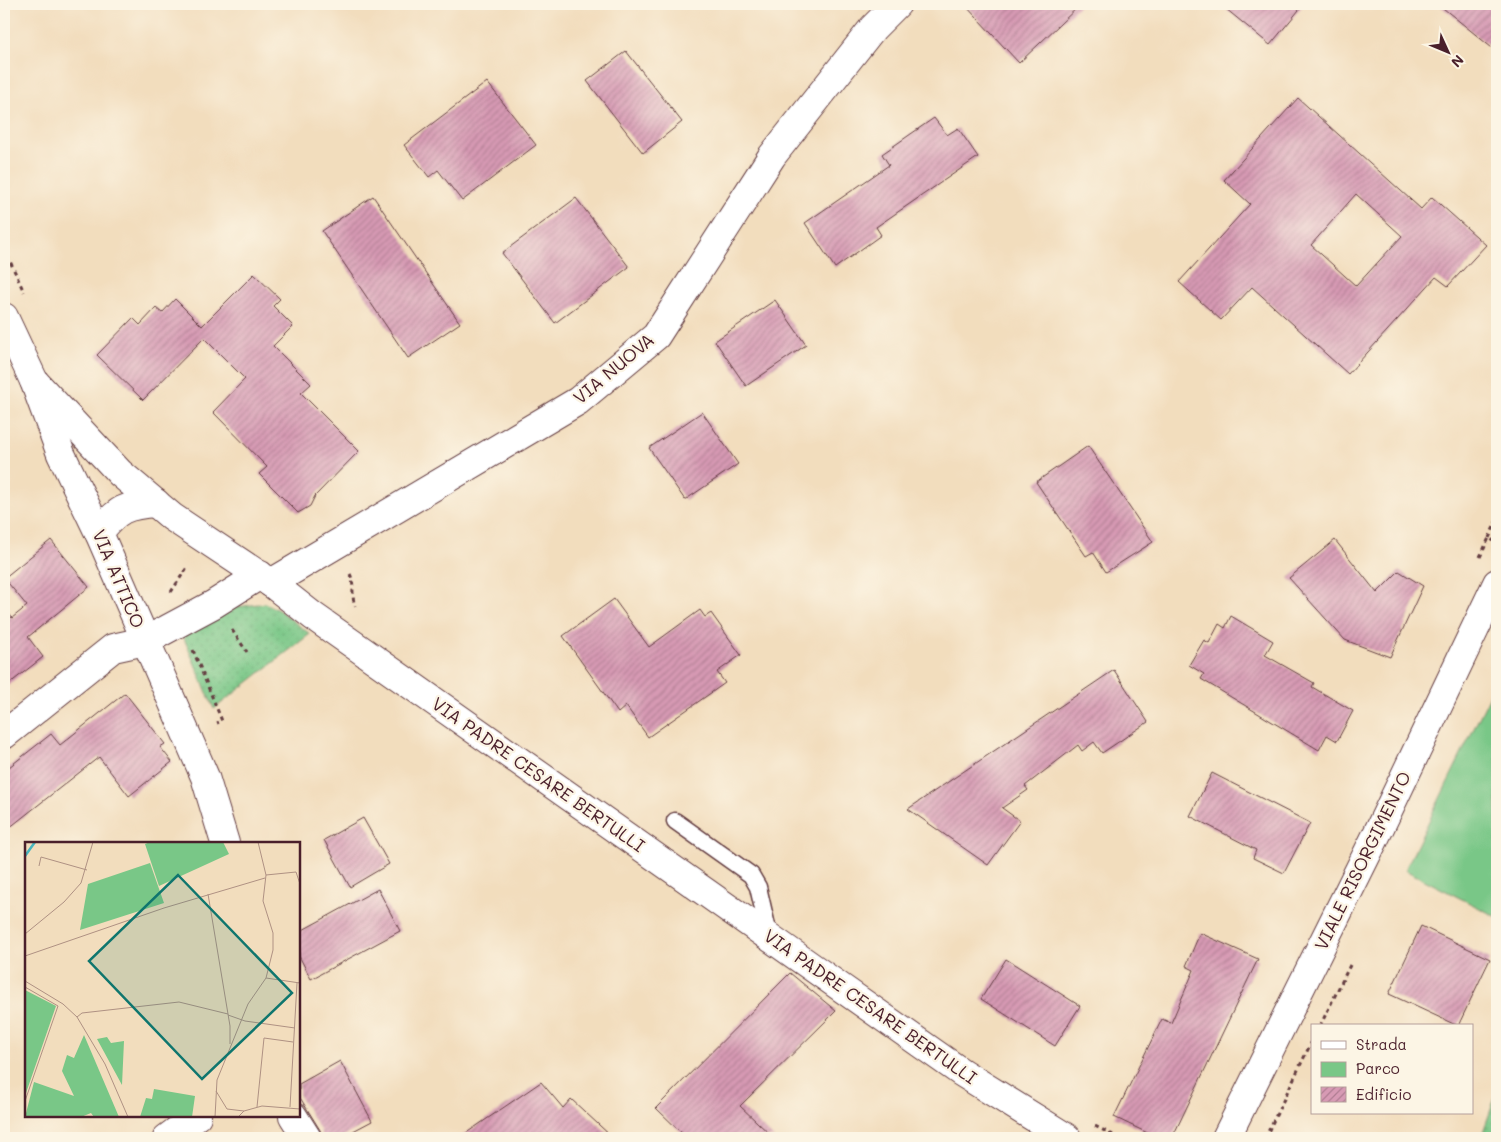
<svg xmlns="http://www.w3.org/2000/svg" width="1501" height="1142" viewBox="0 0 1501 1142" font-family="Mali,sans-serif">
<defs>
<pattern id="garden-dots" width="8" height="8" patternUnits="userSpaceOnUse" patternTransform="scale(1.25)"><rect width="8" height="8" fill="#79c787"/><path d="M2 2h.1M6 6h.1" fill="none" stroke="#6aaa75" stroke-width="1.8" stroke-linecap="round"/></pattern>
<pattern id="building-hatch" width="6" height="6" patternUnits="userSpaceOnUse" patternTransform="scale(1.25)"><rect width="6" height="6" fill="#d79ab4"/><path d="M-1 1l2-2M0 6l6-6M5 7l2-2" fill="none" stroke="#b07d93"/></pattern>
</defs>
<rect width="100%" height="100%" fill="#fcf5e5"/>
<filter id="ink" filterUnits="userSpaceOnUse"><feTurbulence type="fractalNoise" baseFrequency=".02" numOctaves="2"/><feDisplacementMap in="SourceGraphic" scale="10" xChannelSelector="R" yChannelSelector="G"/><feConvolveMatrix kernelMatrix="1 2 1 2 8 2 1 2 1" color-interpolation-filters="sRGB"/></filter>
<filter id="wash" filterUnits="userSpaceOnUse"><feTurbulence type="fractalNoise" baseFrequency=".0096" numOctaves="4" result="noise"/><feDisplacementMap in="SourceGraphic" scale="20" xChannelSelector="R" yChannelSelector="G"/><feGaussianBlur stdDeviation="1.12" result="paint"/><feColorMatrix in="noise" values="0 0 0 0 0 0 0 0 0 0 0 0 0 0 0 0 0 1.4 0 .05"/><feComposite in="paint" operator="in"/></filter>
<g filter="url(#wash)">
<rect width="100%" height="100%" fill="#f2ddbd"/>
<path fill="#79c787" stroke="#627359" d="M 1497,681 L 1497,917 L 1405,870 Z"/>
<g fill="url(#garden-dots)" stroke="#627359">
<path d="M 265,603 L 280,611 L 310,634 L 214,709 L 183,636 L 237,607 Z"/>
<path d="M 1497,1092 L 1497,1138 L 1481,1138 Z"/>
</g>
<g id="blocks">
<g fill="url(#building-hatch)" fill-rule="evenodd">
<path d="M 964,4 L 1081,4 L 1019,63 Z"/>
<path d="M 1220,4 L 1304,4 L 1270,45 Z"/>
<path d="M 1438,4 L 1497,4 L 1497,52 Z"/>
<path d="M 626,51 L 682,122 L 643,153 L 587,81 Z"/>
<path d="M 487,82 L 536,145 L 462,201 L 438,170 L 429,177 L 404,145 Z"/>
<path d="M 1298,98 L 1421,209 L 1432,197 L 1486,245 L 1448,286 L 1436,277 L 1348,374 L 1252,287 L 1221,320 L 1179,282 L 1250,204 L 1224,180 ZM 1356,194 L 1402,236 L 1356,286 L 1311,245 Z"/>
<path d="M 934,118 L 947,135 L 958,128 L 978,157 L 876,227 L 881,235 L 835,268 L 805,223 L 889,165 L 882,154 Z"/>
<path d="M 373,196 L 460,323 L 408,358 L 322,231 Z"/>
<path d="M 576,198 L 629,267 L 555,323 L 502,253 Z"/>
<path d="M 254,274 L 280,299 L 273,306 L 293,326 L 273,346 L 311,384 L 301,393 L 359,451 L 315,496 L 310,506 L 298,513 L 259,474 L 267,467 L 213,412 L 245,379 L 204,338 L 143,400 L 97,355 L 133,318 L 140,325 L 156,308 L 162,313 L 175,299 L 202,326 Z"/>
<path d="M 775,300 L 806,345 L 746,386 L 715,341 Z"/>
<path d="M 702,412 L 738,464 L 685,500 L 649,448 Z"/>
<path d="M 1088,446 L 1153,542 L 1106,572 L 1093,552 L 1086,556 L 1036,482 Z"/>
<path d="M 51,540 L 89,587 L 28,637 L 43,657 L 4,688 L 4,607 L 12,618 L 27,606 L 4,578 Z"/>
<path d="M 1335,540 L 1377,593 L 1399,571 L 1423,586 L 1390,657 L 1345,640 L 1289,578 Z"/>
<path d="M 614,599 L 649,647 L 700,610 L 705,617 L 711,613 L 741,655 L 717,672 L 725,683 L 648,737 L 626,706 L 618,713 L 563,636 Z"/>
<path d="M 1231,616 L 1273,641 L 1265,655 L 1314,683 L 1312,687 L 1353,711 L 1337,741 L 1327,735 L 1319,750 L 1201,679 L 1204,674 L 1189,665 L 1204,640 L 1209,643 L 1219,624 L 1225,628 Z"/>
<path d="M 1114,670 L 1148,722 L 1102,753 L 1094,742 L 1082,751 L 1078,745 L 1025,786 L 1028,790 L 1002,808 L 1020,821 L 988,865 L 908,809 Z"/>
<path d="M 125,693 L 165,744 L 160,747 L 172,762 L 129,796 L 99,757 L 4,832 L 4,771 L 51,734 L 60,745 Z"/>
<path d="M 1212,773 L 1310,823 L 1284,873 L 1253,858 L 1256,850 L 1190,816 Z"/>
<path d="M 363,818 L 389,864 L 350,887 L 324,840 Z"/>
<path d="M 378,889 L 400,931 L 311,979 L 299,956 L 299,932 Z"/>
<path d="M 1421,926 L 1490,959 L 1458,1026 L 1389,994 Z"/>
<path d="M 1200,933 L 1258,959 L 1172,1138 L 1158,1138 L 1114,1117 L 1162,1019 L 1171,1023 L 1194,970 L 1186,966 Z"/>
<path d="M 1006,959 L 1080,1006 L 1055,1046 L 981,999 Z"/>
<path d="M 790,973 L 836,1011 L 740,1106 L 774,1138 L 687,1138 L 656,1108 Z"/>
<path d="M 340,1061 L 372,1121 L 340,1138 L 322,1138 L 320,1130 L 299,1096 L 299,1084 Z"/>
<path d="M 541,1082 L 563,1108 L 571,1099 L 613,1138 L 459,1138 Z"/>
</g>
</g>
</g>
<g filter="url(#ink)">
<use href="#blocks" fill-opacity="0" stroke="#633c41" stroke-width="1"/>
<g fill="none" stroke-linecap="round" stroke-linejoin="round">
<g stroke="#633c41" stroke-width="19">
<path id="lane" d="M 675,821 L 751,875 L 758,887 L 770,939"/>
</g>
<g stroke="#633c41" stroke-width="30">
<g id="street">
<path d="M 4,317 L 34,381 L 61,454 L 99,533 L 205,777 L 225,843"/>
<path d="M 34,381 L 120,473 L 172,517 L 271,583 L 313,616 L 961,1072 L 1067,1138"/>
<path d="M 99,533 C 117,509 126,505 156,503"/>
<path d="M 271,583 L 578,401 L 656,336 L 772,156 L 873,28 L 897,4"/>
<path d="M 4,735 L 113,648 L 145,641 L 214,604 L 260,575"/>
<path d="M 293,1116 L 307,1138"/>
<path d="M 167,1138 L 197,1116"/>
<path d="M 1226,1138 L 1374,840 L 1497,583"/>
</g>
</g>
<g stroke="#633c41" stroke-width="3" stroke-dasharray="4 4" stroke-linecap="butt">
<path d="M 4,248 L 24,292"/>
<path d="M 1489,538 L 1497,520"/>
<path d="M 1480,557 L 1489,538 L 1497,543"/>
<path d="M 350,574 C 355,583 351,595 355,606"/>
<path d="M 171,592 L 188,566"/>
<path d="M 232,630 L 247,652"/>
<path d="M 193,650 L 222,721 L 217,723"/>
<path d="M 1320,1026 L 1351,963"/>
<path d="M 1095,1126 L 1119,1138"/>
<path d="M 1265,1138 L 1312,1041"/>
</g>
<use href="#lane" stroke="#fff" stroke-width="16"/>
<use href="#street" stroke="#fff" stroke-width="28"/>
</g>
</g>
<g text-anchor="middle" stroke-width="4.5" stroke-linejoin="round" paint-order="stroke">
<g font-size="18" fill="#4a1f2b" stroke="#fcf5e5">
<text transform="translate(614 369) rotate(-40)" y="6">VIA NUOVA</text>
<text transform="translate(118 579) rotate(67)" y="6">VIA ATTICO</text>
<text transform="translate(538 775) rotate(35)" y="6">VIA PADRE CESARE BERTULLI</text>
<text transform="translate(1363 861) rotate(-64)" y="6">VIALE RISORGIMENTO</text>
<text transform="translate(870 1007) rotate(35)" y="6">VIA PADRE CESARE BERTULLI</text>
</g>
</g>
<g transform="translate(25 842)">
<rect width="275" height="275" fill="#f2ddbd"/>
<path d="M 125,21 L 139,61 L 55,88 L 63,42 ZM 0,148 L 31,164 L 0,254 ZM 59,193 L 94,275 L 69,275 L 66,271 L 56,275 L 0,275 L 9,240 L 49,254 L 37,229 L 42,213 L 49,216 ZM 82,195 L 86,201 L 99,199 L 97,243 L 72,197 Z" fill="#79c787"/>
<path d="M 129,247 L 170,254 L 167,275 L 115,275 L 121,256 L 127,257 Z" fill="#79c787"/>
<path d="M 125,0 L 198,0 L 204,12 L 134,44 L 120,2 Z" fill="#79c787"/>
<path fill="none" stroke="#46b5bf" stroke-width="2.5" d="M 0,14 L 10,0"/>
<path fill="none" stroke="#af9183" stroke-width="1" d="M 233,0 L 241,33 L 271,30 L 275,42M 14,24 L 16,15 L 62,28M 183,52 L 205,184 L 205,202M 0,92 L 39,60 L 56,41 L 68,0M 0,114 L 139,66 L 240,36M 241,136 L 275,141M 0,139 L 38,162 L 52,175 L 80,222 L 103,275M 0,145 L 33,164 L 0,259M 203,173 L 220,179 L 270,186M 52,175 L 57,171 L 154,160 L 203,172M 191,249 L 202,267 L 219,269M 232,265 L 239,196 L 268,200M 265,265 L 272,141M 190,275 L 192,238 L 223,162 L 241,136 L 248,108 L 248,91 L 238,59 L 241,33M 213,275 L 219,269 L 237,264 L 275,267"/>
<path fill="#0f766e" fill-opacity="0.15" stroke="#0f766e" stroke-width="2.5" d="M 153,33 L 267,151 L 177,237 L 64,119 Z"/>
<rect width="275" height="275" fill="none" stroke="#4a1f2b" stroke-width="2.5"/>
</g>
<rect width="1501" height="1142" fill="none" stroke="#fcf5e5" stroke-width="20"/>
<rect x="1311" y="1024" width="162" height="90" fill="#fcf5e5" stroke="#b59f9b"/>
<rect x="1321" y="1041" width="25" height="8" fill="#ffffff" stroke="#b59f9b"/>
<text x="1356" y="1050" font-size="15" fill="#4a1f2b">Strada</text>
<rect x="1321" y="1062" width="25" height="15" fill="#79c787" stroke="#b59f9b"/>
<text x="1356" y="1074" font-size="15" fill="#4a1f2b">Parco</text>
<rect x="1321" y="1087" width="25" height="15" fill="url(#building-hatch)" stroke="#b59f9b"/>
<text x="1356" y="1100" font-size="15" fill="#4a1f2b">Edificio</text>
<g transform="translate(1448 52) rotate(134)" stroke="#fcf5e5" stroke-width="4" paint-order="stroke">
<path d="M0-4L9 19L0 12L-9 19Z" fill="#4a1f2b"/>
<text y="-8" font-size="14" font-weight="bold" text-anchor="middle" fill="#4a1f2b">N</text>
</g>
</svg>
